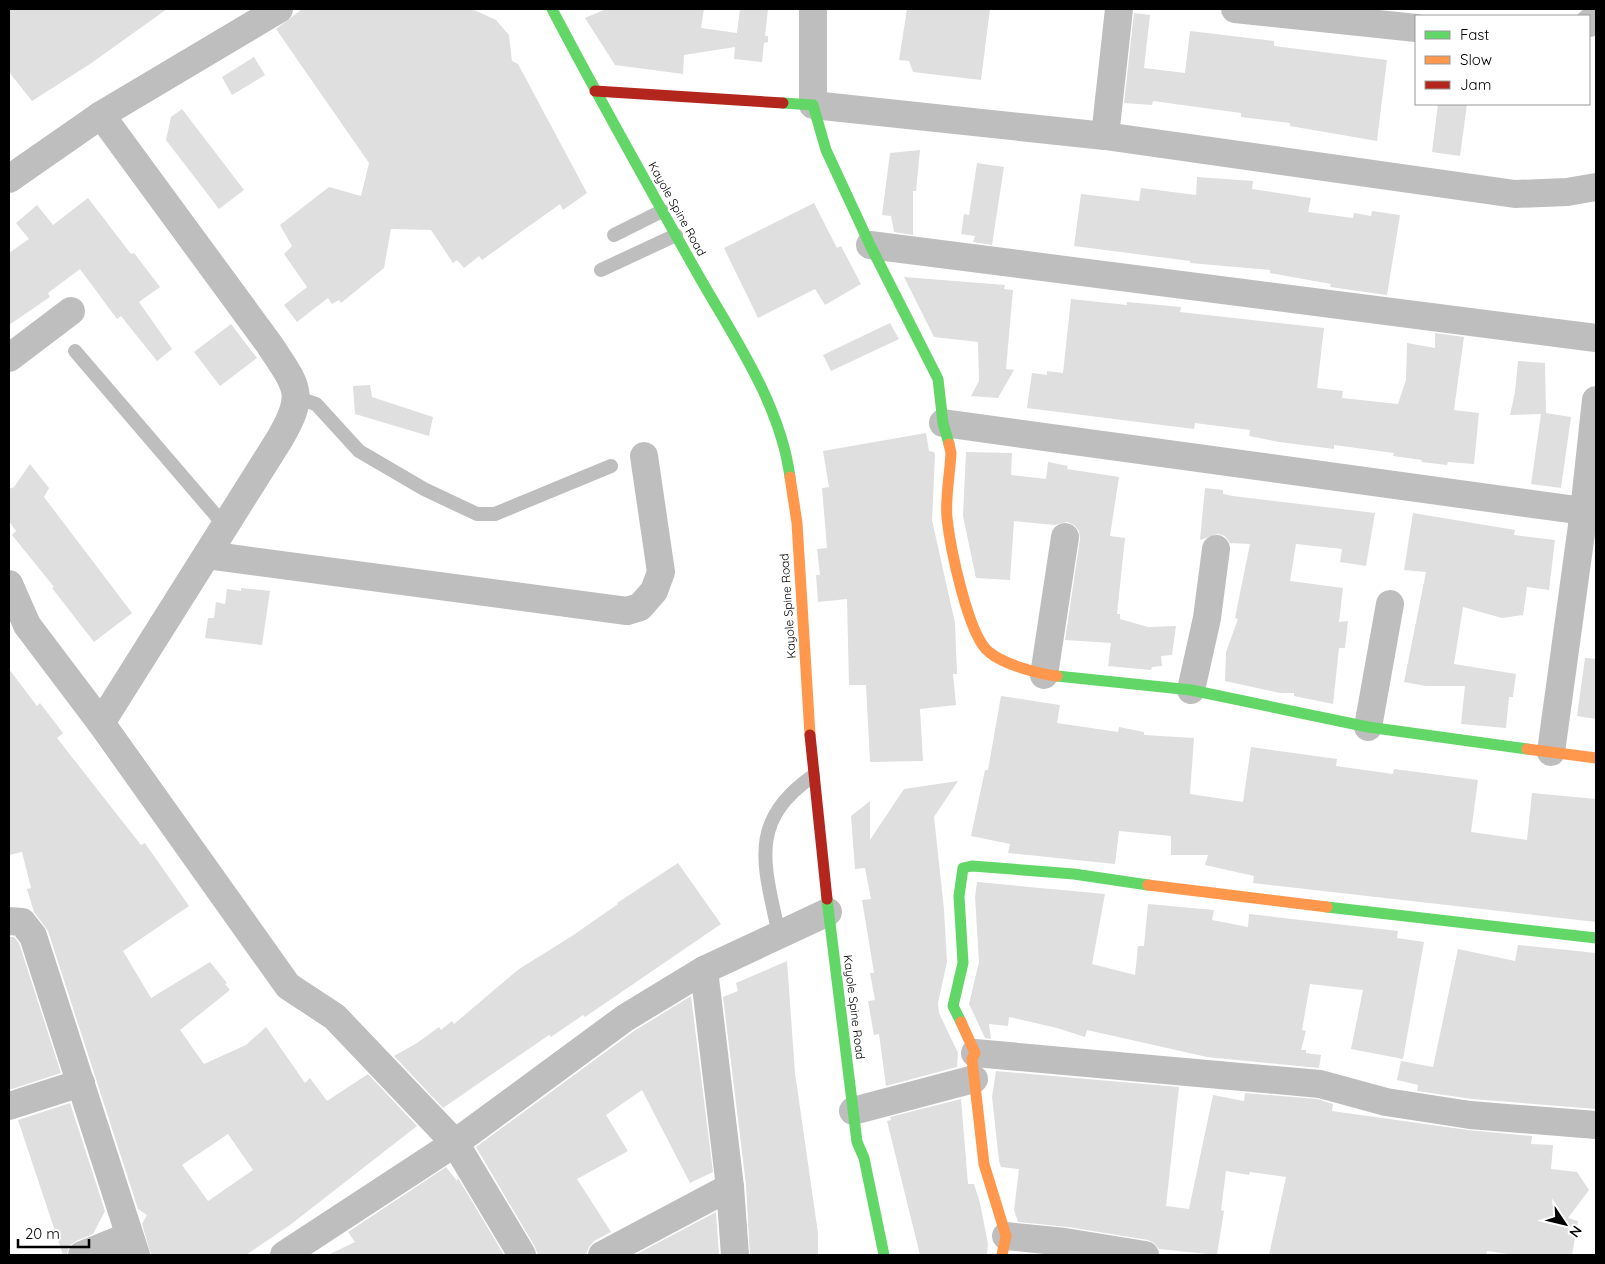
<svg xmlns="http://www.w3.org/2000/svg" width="1605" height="1264" viewBox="0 0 1605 1264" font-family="Quicksand,sans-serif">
<rect width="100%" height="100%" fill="#fff"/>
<g fill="#dfdfdf" fill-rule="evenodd">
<path d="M 9,9 L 167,9 L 90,64 L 32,101 L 9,72 Z"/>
<path d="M 302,9 L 472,9 L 496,20 L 509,35 L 512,61 L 518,64 L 587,193 L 563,210 L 560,204 L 482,260 L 479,256 L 464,268 L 457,260 L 453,263 L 431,230 L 391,229 L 384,268 L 341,303 L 339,300 L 332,304 L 328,298 L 297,322 L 284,305 L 307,287 L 284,254 L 292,246 L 280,225 L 329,187 L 361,196 L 369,163 L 276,29 Z"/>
<path d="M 606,9 L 704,9 L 701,28 L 737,33 L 740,9 L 768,9 L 765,36 L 768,36 L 768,42 L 764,43 L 762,62 L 734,59 L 735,47 L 684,55 L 683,74 L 615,65 L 585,18 Z"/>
<path d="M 907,9 L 990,9 L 981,80 L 913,72 L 909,61 L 899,60 Z"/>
<path d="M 1134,13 L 1150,15 L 1144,68 L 1185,73 L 1190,31 L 1274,41 L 1274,46 L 1387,60 L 1377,141 L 1290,126 L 1290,123 L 1241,117 L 1241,113 L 1153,101 L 1152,105 L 1124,103 Z"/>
<path d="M 254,57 L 265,75 L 232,95 L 222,77 Z"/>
<path d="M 1438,104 L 1467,104 L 1460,156 L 1432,152 Z"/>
<path d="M 182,109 L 244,190 L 219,209 L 166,140 L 171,117 Z"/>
<path d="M 920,150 L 916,191 L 913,191 L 913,235 L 894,232 L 891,216 L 882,215 L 890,153 Z"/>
<path d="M 977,163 L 1004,167 L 992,245 L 973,242 L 975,236 L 961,234 L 964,214 L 969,215 Z"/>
<path d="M 1197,177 L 1253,181 L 1252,189 L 1311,198 L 1308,212 L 1353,218 L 1354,213 L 1371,216 L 1372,211 L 1400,215 L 1387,295 L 1330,287 L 1331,284 L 1270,273 L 1270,270 L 1190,263 L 1190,261 L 1074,246 L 1081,194 L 1139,201 L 1141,188 L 1196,195 Z"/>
<path d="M 88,198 L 131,254 L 134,253 L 160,287 L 139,302 L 172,349 L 157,361 L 121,316 L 117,319 L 80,269 L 48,293 L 50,297 L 9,325 L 9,253 L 29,239 L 16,223 L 37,205 L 53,225 Z"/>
<path d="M 814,203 L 837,248 L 841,246 L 861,284 L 825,305 L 815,289 L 758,318 L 724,248 Z"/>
<path d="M 904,277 L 1005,285 L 1004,289 L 1013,290 L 1006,369 L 1014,370 L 998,398 L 971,396 L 979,381 L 978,342 L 934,337 Z"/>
<path d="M 1071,299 L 1127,305 L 1127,302 L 1181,307 L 1180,312 L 1324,328 L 1317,388 L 1343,391 L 1342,398 L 1398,404 L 1406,380 L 1407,343 L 1435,348 L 1435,333 L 1464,337 L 1454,410 L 1479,413 L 1474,464 L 1448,462 L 1447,465 L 1421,462 L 1422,460 L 1393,456 L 1394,453 L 1334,445 L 1334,449 L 1279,442 L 1249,436 L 1250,430 L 1195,423 L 1194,429 L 1027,408 L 1032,373 L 1047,375 L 1047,371 L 1063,373 Z"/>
<path d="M 890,323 L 899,339 L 831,371 L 823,355 Z"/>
<path d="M 231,324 L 257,358 L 220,386 L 194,352 Z"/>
<path d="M 1518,361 L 1545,363 L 1546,413 L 1571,417 L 1561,488 L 1531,484 L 1541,414 L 1510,415 L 1515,392 Z"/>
<path d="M 370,385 L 372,397 L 433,417 L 429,436 L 355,414 L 353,386 Z"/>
<path d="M 926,433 L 929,451 L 934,452 L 935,455 L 932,520 L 955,623 L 957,674 L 953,674 L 956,705 L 920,709 L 923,761 L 870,762 L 866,685 L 849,685 L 847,599 L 818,602 L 816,575 L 820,575 L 817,549 L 827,548 L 822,488 L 829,487 L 823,451 Z"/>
<path d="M 966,452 L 1012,453 L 1011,475 L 1046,479 L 1048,462 L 1068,466 L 1067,469 L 1119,477 L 1110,536 L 1125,538 L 1117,614 L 1120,614 L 1120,619 L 1148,627 L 1176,626 L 1172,655 L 1161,656 L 1162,666 L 1152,667 L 1151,670 L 1108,666 L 1111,643 L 1065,640 L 1080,539 L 1079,531 L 1074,525 L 1067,522 L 1055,525 L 1014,521 L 1010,580 L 976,578 L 963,516 Z"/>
<path d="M 30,464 L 49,488 L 44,497 L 132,613 L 94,642 L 52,588 L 54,587 L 12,535 L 16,531 L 9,521 L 9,489 L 14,487 Z"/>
<path d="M 1205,488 L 1223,490 L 1223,494 L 1233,496 L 1375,513 L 1366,566 L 1340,562 L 1342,549 L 1296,544 L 1290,581 L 1343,588 L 1339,622 L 1348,621 L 1345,648 L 1339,648 L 1333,704 L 1294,696 L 1294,693 L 1280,693 L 1225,681 L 1226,652 L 1238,619 L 1235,618 L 1250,544 L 1230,543 L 1225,536 L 1218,534 L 1200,540 Z"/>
<path d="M 1413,513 L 1515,530 L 1514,535 L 1555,540 L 1549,590 L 1527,587 L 1523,615 L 1502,618 L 1463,607 L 1454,664 L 1516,674 L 1513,697 L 1509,697 L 1506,728 L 1461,724 L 1465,686 L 1426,686 L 1404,682 L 1426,572 L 1404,570 Z"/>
<path d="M 241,588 L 270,591 L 262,645 L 205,638 L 208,618 L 214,618 L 216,602 L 225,604 L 227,589 L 241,591 Z"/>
<path d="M 1585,658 L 1596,659 L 1596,719 L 1577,716 Z"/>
<path d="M 9,669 L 37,706 L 40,703 L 63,733 L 57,738 L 141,845 L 145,843 L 189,906 L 123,951 L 151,998 L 210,962 L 227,983 L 225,984 L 230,990 L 180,1030 L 204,1064 L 246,1045 L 266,1027 L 305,1083 L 310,1078 L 327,1101 L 368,1074 L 417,1126 L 290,1225 L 246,1255 L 151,1255 L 142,1224 L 147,1215 L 138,1209 L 48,931 L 34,912 L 27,889 L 31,888 L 22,852 L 9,855 ZM 228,1134 L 253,1170 L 208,1201 L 182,1165 Z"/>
<path d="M 1001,696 L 1060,705 L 1057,723 L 1118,732 L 1119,727 L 1144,732 L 1144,735 L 1194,738 L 1190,794 L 1243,802 L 1251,747 L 1337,759 L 1336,766 L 1393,774 L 1394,769 L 1478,780 L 1471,832 L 1527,840 L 1532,793 L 1596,799 L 1596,922 L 1253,883 L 1254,876 L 1205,865 L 1208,855 L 1171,855 L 1171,836 L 1119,831 L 1115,864 L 1008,853 L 1010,844 L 971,836 L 985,770 L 988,770 Z"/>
<path d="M 958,781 L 934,817 L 944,909 L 947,962 L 938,1003 L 939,1013 L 958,1053 L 957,1067 L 886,1086 L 879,1034 L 874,1035 L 868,1001 L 875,1000 L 870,973 L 874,973 L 862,900 L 871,899 L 865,868 L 855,869 L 851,816 L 870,801 L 870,840 L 904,789 Z"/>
<path d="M 678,863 L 721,924 L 585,1017 L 583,1015 L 551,1037 L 549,1035 L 443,1108 L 394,1056 L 417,1043 L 439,1027 L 441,1030 L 452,1021 L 454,1024 L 519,969 L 572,936 L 618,904 L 617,903 Z"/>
<path d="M 977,882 L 1105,894 L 1092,964 L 1135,975 L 1138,946 L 1144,946 L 1148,904 L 1214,910 L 1212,920 L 1248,927 L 1249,914 L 1398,931 L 1397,938 L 1424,942 L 1403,1059 L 1351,1049 L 1363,990 L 1310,984 L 1302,1030 L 1306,1031 L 1301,1050 L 1306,1050 L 1306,1053 L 1321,1055 L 1319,1068 L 1207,1057 L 1087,1030 L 1085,1037 L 1057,1028 L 1009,1017 L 1008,1026 L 989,1024 L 991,1039 L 985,1038 L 969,1004 L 979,962 L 975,897 Z"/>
<path d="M 9,937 L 14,937 L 19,943 L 61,1073 L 9,1090 Z"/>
<path d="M 1518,945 L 1596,953 L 1596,1109 L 1472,1099 L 1417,1091 L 1418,1085 L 1397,1080 L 1401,1061 L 1433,1067 L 1458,949 L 1515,961 Z"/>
<path d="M 787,961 L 795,1073 L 818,1233 L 818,1255 L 750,1255 L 746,1185 L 723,997 L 738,991 L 736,983 Z"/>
<path d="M 691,996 L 713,1172 L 690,1183 L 642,1090 L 606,1115 L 628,1151 L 577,1179 L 611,1232 L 594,1241 L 589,1247 L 586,1255 L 538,1255 L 535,1247 L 476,1147 L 634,1031 Z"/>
<path d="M 996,1071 L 1179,1087 L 1166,1206 L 1189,1209 L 1213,1095 L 1244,1101 L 1245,1093 L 1317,1099 L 1333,1104 L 1332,1111 L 1468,1130 L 1532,1136 L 1531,1144 L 1553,1145 L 1551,1169 L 1577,1172 L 1589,1190 L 1568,1218 L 1578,1221 L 1572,1255 L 1515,1255 L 1487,1251 L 1486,1255 L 1269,1255 L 1286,1177 L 1250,1172 L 1249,1175 L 1226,1171 L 1221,1210 L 1224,1211 L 1217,1255 L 1159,1249 L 1154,1243 L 1148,1240 L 1068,1227 L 1018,1222 L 1014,1210 L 1019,1169 L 1001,1167 L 999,1161 L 992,1097 Z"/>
<path d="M 961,1099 L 968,1184 L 974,1184 L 980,1203 L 988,1244 L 987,1255 L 920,1255 L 887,1121 L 891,1120 L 890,1117 Z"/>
<path d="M 70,1103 L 105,1211 L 93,1234 L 76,1241 L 69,1246 L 67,1255 L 63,1255 L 18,1120 Z"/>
<path d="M 446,1167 L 457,1181 L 458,1178 L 504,1255 L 328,1255 L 355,1242 L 348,1232 Z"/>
<path d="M 716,1212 L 719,1255 L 635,1255 Z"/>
</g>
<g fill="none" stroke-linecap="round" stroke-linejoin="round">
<g stroke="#bebebe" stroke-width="14">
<path d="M 614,235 L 662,211"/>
<path d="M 601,270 L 676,235"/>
<path d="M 75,351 L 225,526"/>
<path d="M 297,398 L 316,404 L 359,451 L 424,489 L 477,514 L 495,514 L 611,466"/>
<path d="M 779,935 C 765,867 746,822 813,776"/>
</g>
<g stroke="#bebebe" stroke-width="28">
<path d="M 813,9 L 813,105 L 1105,136 L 1515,194 L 1567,192 L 1596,187"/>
<path d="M 1235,9 L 1416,28"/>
<path d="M 1589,23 L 1596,18"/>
<path d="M 101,115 L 269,344 C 297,387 307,393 279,440 L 101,723"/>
<path d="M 1105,136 L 1119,9"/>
<path d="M 9,179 L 101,115 L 279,9"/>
<path d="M 870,245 L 1596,338"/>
<path d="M 9,358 L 71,311"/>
<path d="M 943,423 L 1584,511"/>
<path d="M 207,555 L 627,611 L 640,607 L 654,591 L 661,572 L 644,456"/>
<path d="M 9,584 L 27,625 L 101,723 L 288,986 L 335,1017 L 455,1143 L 522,1255"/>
<path d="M 1044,675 L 1065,537"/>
<path d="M 1191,690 L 1207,618 L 1216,549"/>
<path d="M 1368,727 L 1390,604"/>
<path d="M 1551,752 L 1584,511 L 1596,400"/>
<path d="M 9,921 L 22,922 L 33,936 L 136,1255"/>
<path d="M 704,970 L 730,1187 L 735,1255"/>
<path d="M 975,1053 L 1320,1084 L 1386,1102 L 1470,1115 L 1596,1125"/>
<path d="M 9,1106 L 81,1083"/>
<path d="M 853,1111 L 974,1079"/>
<path d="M 1006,1236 L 1065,1242 L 1145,1255"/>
<path d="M 82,1255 L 129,1236"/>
<path d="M 284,1255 L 455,1143 L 625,1018 L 704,970 L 828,912"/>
<path d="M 602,1255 L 730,1187"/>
</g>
<g stroke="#63d668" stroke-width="11">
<path d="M 552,9 C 598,97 647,184 696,271 C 732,335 780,402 790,477"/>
<path d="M 783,103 L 813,105 L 826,150 L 870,245 L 938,379 L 943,423 L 949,444"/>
<path d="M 1057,676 L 1191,690 L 1368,727 L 1527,749"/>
<path d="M 827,899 L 857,1142 L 864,1158 L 884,1255"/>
<path d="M 1327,907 L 1596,938"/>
<path d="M 961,1022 L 953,1006 L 963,963 L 959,896 L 963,868 L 972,866 L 1074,874 L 1148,885"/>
</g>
<g stroke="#ff974d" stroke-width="11">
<path d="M 949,444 L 951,453 C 950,474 945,498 947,518 C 950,546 968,636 989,652 C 1003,664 1038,674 1057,676"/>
<path d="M 790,477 L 797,523 L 810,735"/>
<path d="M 1527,749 L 1596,758"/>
<path d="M 1148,885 L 1327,907"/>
<path d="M 961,1022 L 975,1053 L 972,1059 L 984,1164 L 1006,1236 L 1002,1255"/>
</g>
<g stroke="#b3261e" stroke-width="11">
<path d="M 595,91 L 783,103"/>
<path d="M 810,735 L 827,899"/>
</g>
</g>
<g text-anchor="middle" stroke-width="4.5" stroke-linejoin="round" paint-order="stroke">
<g font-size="12" fill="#000" stroke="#fff">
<text transform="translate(677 209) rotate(61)" y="4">Kayole Spine Road</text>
<text transform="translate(788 606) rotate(-94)" y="4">Kayole Spine Road</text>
<text transform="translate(854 1007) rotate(83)" y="4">Kayole Spine Road</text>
</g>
</g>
<rect width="1605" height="1264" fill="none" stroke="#000000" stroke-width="20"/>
<rect x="1415" y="15" width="175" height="90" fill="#ffffff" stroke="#999999"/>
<rect x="1425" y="31" width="25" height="8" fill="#63d668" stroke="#999999"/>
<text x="1460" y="40" font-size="15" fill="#000000">Fast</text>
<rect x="1425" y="56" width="25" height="8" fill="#ff974d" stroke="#999999"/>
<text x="1460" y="65" font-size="15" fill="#000000">Slow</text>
<rect x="1425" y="81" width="25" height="8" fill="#b3261e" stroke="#999999"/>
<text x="1460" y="90" font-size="15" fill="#000000">Jam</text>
<g transform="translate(1565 1224) rotate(125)" stroke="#ffffff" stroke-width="4" paint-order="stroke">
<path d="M0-4L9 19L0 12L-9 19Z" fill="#000000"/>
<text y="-8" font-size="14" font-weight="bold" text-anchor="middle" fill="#000000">N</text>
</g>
<path d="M18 1239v8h71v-8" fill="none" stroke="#000000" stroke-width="2.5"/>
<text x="25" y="1239" font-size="15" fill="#000000" stroke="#ffffff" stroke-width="4" paint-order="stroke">20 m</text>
</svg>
